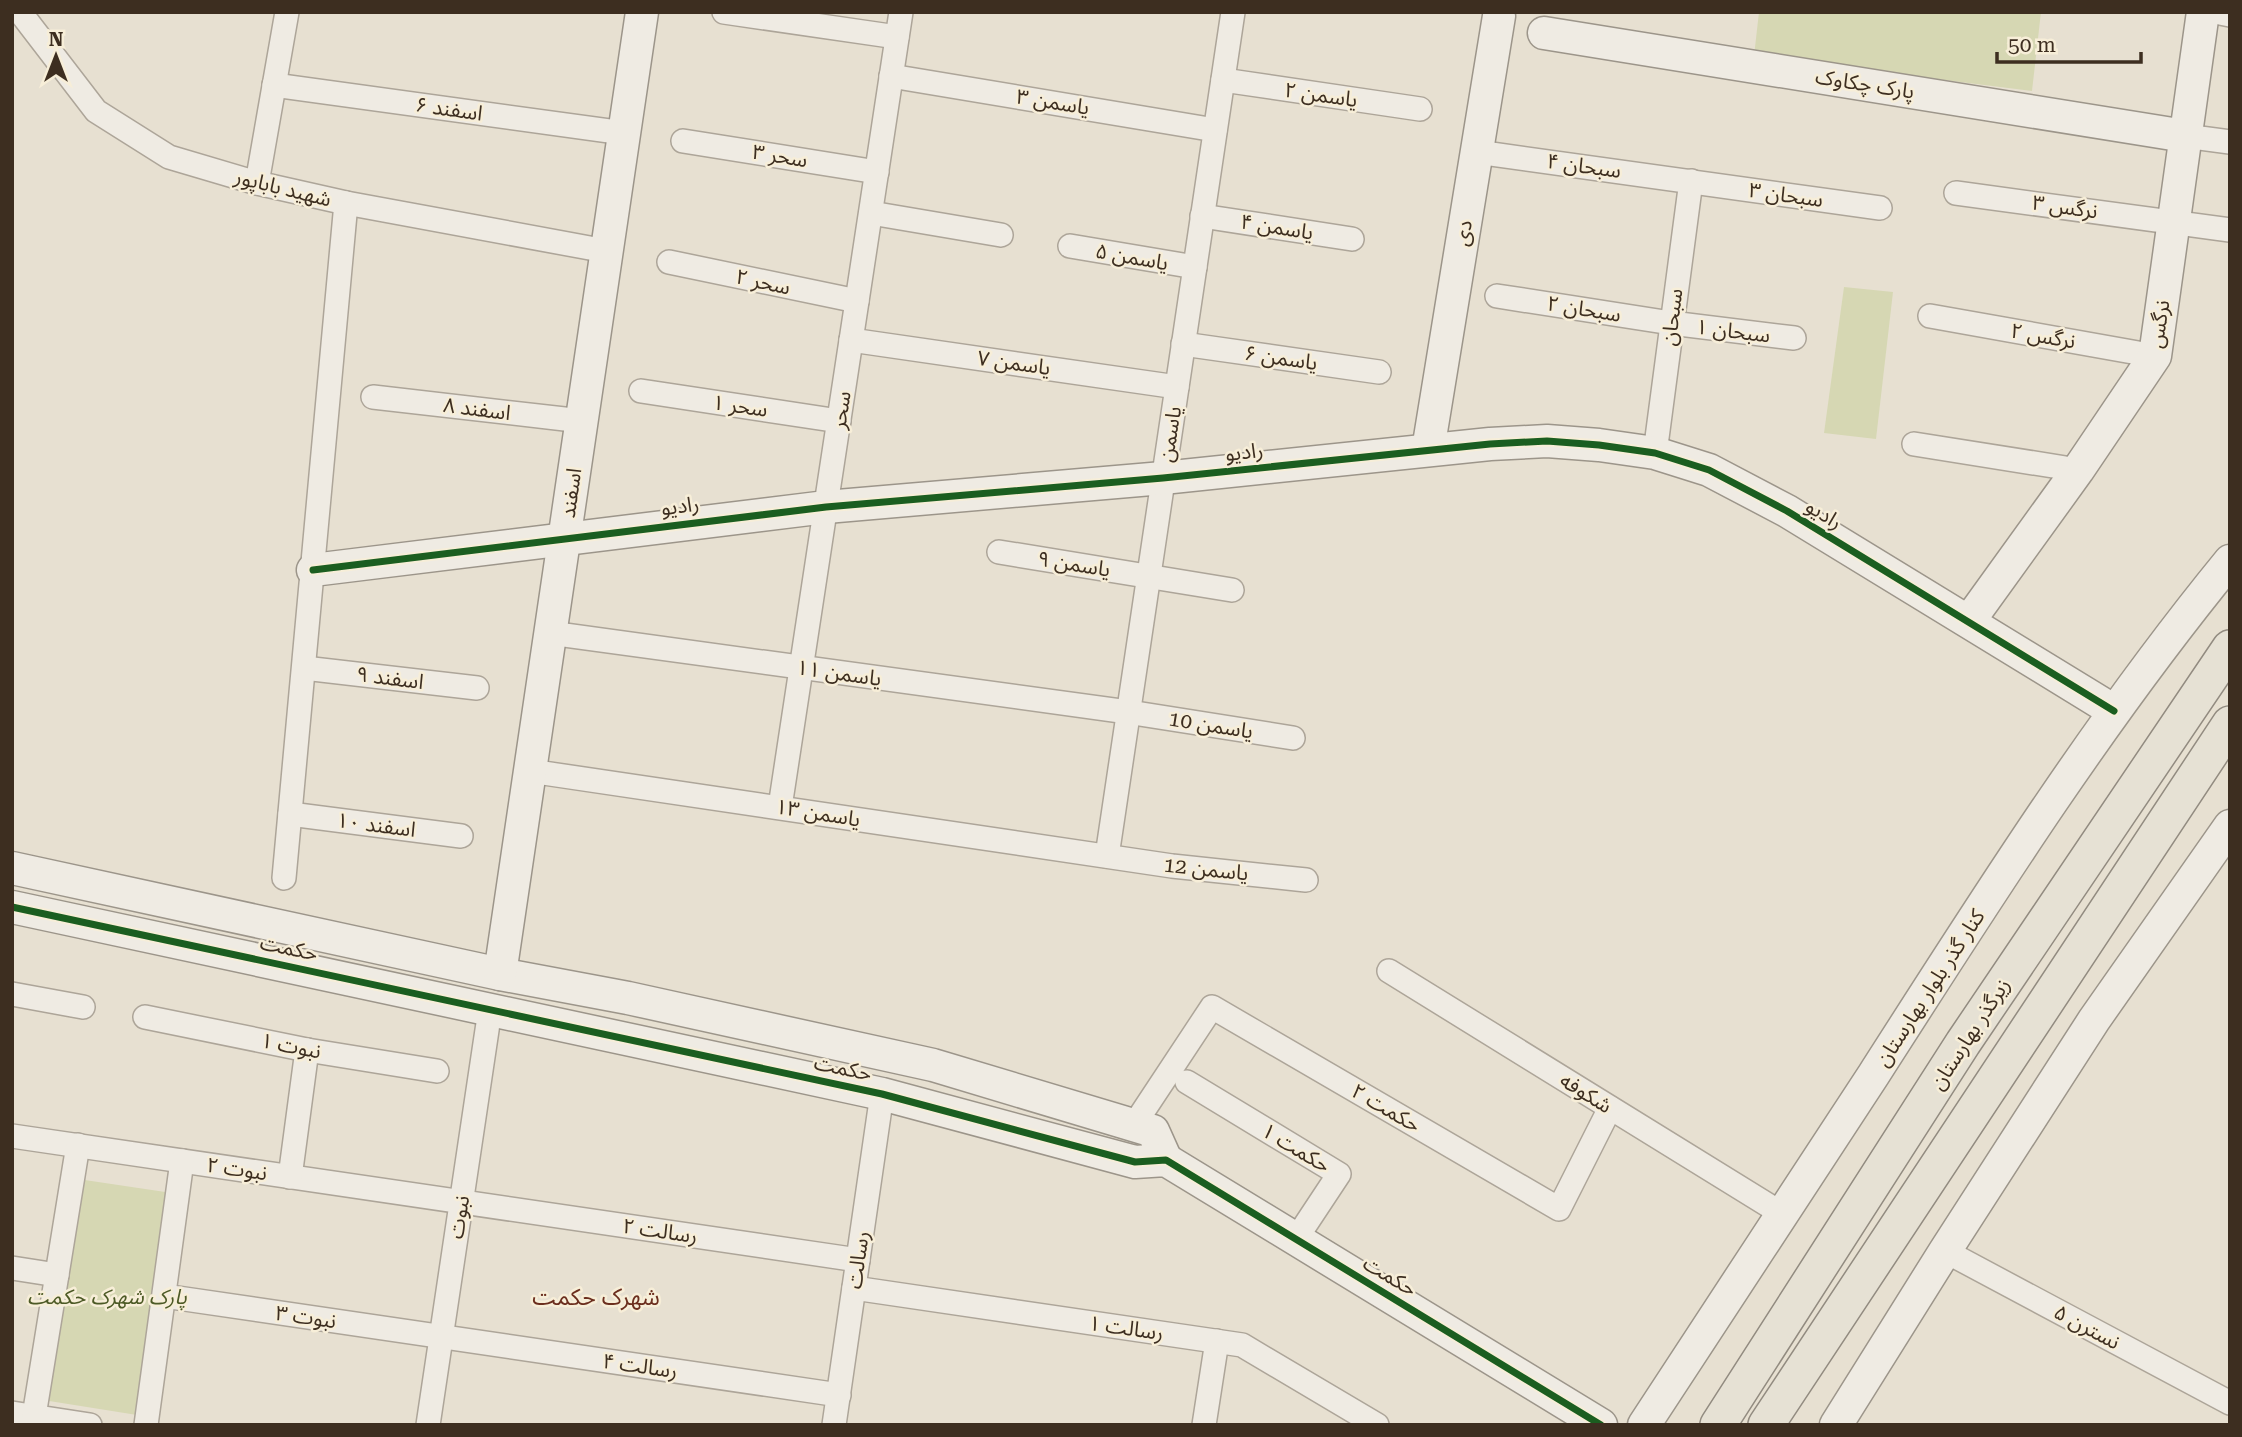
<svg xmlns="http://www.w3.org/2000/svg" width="2242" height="1437" viewBox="0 0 2242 1437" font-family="'Roboto Serif','Noto Sans Arabic',serif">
<rect width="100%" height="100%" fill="#e7e0d1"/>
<g fill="#d6d7b3">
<path d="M 1759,12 L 2041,12 L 2032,91 L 1754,56 Z"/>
<path d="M 1844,287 L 1893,292 L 1876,439 L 1824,433 Z"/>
<path d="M 78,1179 L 172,1193 L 137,1415 L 43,1400 Z"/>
</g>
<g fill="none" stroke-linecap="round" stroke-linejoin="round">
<g stroke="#ada599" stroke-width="26">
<g id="street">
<path d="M 20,12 L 96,111 L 169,157 L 257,183 L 346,203 L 606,251"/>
<path d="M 724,12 L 897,37"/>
<path d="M 2215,12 L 2230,15"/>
<path d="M 891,76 L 1215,130"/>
<path d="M 1223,80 L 1420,109"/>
<path d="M 274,85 L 624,133"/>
<path d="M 2185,136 L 2230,142"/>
<path d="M 683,141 L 877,172"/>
<path d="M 1477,152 L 1880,208"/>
<path d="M 257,183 L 287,12"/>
<path d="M 1956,193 L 2230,230"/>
<path d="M 871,213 L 1001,235"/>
<path d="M 1202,216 L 1352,239"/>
<path d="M 1070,246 L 1195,267"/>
<path d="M 669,262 L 857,301"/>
<path d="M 1497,296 L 1671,323 L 1794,338"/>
<path d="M 1930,316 L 2155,356"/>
<path d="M 851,340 L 1177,387"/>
<path d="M 1183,344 L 1379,372"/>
<path d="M 641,391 L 839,421"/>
<path d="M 373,397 L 582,421"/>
<path d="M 1914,444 L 2078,470"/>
<path d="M 1655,453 L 1691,181"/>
<path d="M 999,552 L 1232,590"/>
<path d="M 550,633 L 1128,712 L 1293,738"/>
<path d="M 304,668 L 477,688"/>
<path d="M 530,771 L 1172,866 L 1306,880"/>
<path d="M 780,807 L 901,12"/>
<path d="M 290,814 L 461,836"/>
<path d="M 1107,856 L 1233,12"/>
<path d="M 284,878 L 346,203"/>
<path d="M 1389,971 L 1784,1215"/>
<path d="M 12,994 L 83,1007"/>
<path d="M 145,1017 L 307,1050 L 437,1071"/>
<path d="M 1187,1082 L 1339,1174 L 1296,1239"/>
<path d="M 1134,1125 L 1212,1007 L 1559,1209 L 1610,1108"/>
<path d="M 12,1136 L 858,1260"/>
<path d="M 290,1177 L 307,1050"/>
<path d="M 1945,1251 L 2230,1403"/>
<path d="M 12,1268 L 57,1275"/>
<path d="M 854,1288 L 1242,1345 L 1377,1425"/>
<path d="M 171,1297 L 839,1395"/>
<path d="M 12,1413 L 90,1425"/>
<path d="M 34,1416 L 78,1145"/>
<path d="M 146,1425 L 182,1161"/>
<path d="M 428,1425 L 490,1010"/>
<path d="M 834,1425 L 882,1094"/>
<path d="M 1204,1425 L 1217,1341"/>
</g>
</g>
<g stroke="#9c958a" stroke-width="35">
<g id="secondary">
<path d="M 1544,33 L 2185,136"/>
<path d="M 1428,450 L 1499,16"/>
<path d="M 313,570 L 826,507 L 1163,478 L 1490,444 L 1547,441 L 1599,445 L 1655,453 L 1709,470 L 1787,511 L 2114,711"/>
<path d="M 1969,621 L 2078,470 L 2155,356 L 2203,12"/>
<path d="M 12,868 L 500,974 L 628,998 L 933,1065 L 1153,1131 L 1166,1160"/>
<path d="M 12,907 L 882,1094 L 1135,1162 L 1166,1160 L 1601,1425"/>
<path d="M 500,974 L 642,12"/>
<path d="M 1644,1425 C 1720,1307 1798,1192 1874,1074 C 1986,899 2098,722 2230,561"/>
<path d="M 1836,1425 L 1945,1251 L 2094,1020 L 2230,826"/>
</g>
</g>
<g stroke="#928b80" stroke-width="38">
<g id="primary">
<path d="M 1718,1425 L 1963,1043 L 2230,648"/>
<path d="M 1766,1425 L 2230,724"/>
</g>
</g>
<use href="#street" stroke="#efebe3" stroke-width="23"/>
<use href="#secondary" stroke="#efebe3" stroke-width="32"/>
<use href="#primary" stroke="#e6e1d4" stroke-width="35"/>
<g stroke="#f7eed8" stroke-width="11">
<g id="cycleway">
<path d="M 313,570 L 826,507 L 1163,478 L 1490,444 L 1547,441 L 1599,445 L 1655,453 L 1709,470 L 1787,511 L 2114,711"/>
<path d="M 12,907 L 882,1094 L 1135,1162 L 1166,1160 L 1601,1425"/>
</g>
</g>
<use href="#cycleway" stroke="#1b5e20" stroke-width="7"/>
</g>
<g text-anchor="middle" stroke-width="5" stroke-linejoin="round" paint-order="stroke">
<g font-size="21" fill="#3d2e20" stroke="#f7eed8">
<text transform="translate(1865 84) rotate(9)" y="7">پارک چکاوک</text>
<text transform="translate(1321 95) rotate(8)" y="7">یاسمن ۲</text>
<text transform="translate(1053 102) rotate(9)" y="7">یاسمن ۳</text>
<text transform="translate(449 109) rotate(8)" y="7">اسفند ۶</text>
<text transform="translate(780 156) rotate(9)" y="7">سحر ۳</text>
<text transform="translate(1584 166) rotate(8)" y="7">سبحان ۴</text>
<text transform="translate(283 188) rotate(14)" y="7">شهید باباپور</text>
<text transform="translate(1786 195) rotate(8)" y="7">سبحان ۳</text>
<text transform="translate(2065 207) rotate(8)" y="7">نرگس ۳</text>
<text transform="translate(1277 227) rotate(9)" y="7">یاسمن ۴</text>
<text transform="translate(1463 233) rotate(-81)" y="7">دی</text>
<text transform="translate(1132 257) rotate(10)" y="7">یاسمن ۵</text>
<text transform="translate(763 282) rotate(12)" y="7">سحر ۲</text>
<text transform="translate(1584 309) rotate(9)" y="7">سبحان ۲</text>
<text transform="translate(1672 317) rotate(-83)" y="7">سبحان</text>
<text transform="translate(2159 324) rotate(-81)" y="7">نرگس</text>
<text transform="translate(1733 331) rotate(7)" y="7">سبحان ۱</text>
<text transform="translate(2043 336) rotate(10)" y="7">نرگس ۲</text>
<text transform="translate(1281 358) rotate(8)" y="7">یاسمن ۶</text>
<text transform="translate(1014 363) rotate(8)" y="7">یاسمن ۷</text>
<text transform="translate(740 406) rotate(8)" y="7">سحر ۱</text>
<text transform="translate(477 409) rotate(7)" y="7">اسفند ۸</text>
<text transform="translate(841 410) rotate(-81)" y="7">سحر</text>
<text transform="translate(1170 434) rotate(-81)" y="7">یاسمن</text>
<text transform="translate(1244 452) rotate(-6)" y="7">رادیو</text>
<text transform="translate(571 493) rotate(-82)" y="7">اسفند</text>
<text transform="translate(680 506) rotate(-7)" y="7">رادیو</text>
<text transform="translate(1824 514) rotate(32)" y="7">رادیو</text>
<text transform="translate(1074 564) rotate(9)" y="7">یاسمن ۹</text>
<text transform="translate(839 673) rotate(8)" y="7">یاسمن ۱۱</text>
<text transform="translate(390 678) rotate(7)" y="7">اسفند ۹</text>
<text transform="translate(1211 725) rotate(9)" y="7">یاسمن 10</text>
<text transform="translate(818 813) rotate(9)" y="7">یاسمن ۱۳</text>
<text transform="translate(376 825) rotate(7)" y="7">اسفند ۱۰</text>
<text transform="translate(1206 869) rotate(6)" y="7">یاسمن 12</text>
<text transform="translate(289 948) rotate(12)" y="7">حکمت</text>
<text transform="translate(1930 988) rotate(-57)" y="7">کنار گذر بلوار بهارستان</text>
<text transform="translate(1970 1034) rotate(-57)" y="7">زیرگذر بهارستان</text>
<text transform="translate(291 1046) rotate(11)" y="7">نبوت ۱</text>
<text transform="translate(843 1068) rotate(12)" y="7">حکمت</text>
<text transform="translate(1586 1093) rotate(32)" y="7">شکوفه</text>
<text transform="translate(1386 1108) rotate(30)" y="7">حکمت ۲</text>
<text transform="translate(1296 1148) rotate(31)" y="7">حکمت ۱</text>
<text transform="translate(237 1169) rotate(8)" y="7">نبوت ۲</text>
<text transform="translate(459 1217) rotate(-81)" y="7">نبوت</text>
<text transform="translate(660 1231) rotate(8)" y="7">رسالت ۲</text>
<text transform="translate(858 1260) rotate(-82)" y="7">رسالت</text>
<text transform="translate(1390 1276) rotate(31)" y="7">حکمت</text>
<text transform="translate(306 1317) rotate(8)" y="7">نبوت ۳</text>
<text transform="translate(2087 1327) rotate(28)" y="7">نسترن ۵</text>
<text transform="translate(1126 1328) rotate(8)" y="7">رسالت ۱</text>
<text transform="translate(640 1366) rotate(8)" y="7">رسالت ۴</text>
</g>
<g font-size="21" font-style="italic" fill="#4d5a26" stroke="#f7eed8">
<text x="107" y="1304">پارک شهرک حکمت</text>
</g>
<g font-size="23" fill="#6b2e1e" stroke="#f7eed8">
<text x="596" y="1305">شهرک حکمت</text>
</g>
</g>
<rect width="2242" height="1437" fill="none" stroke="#3d2e20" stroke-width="28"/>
<g transform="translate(56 56)" stroke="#f7eed8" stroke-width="5" paint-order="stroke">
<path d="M0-5L12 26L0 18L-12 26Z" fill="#3d2e20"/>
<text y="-10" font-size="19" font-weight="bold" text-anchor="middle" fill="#3d2e20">N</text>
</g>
<path d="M1997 52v10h144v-10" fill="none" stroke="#3d2e20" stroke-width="3.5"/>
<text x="2008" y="52" font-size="21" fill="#3d2e20" stroke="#f7eed8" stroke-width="5" paint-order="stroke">50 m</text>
</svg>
